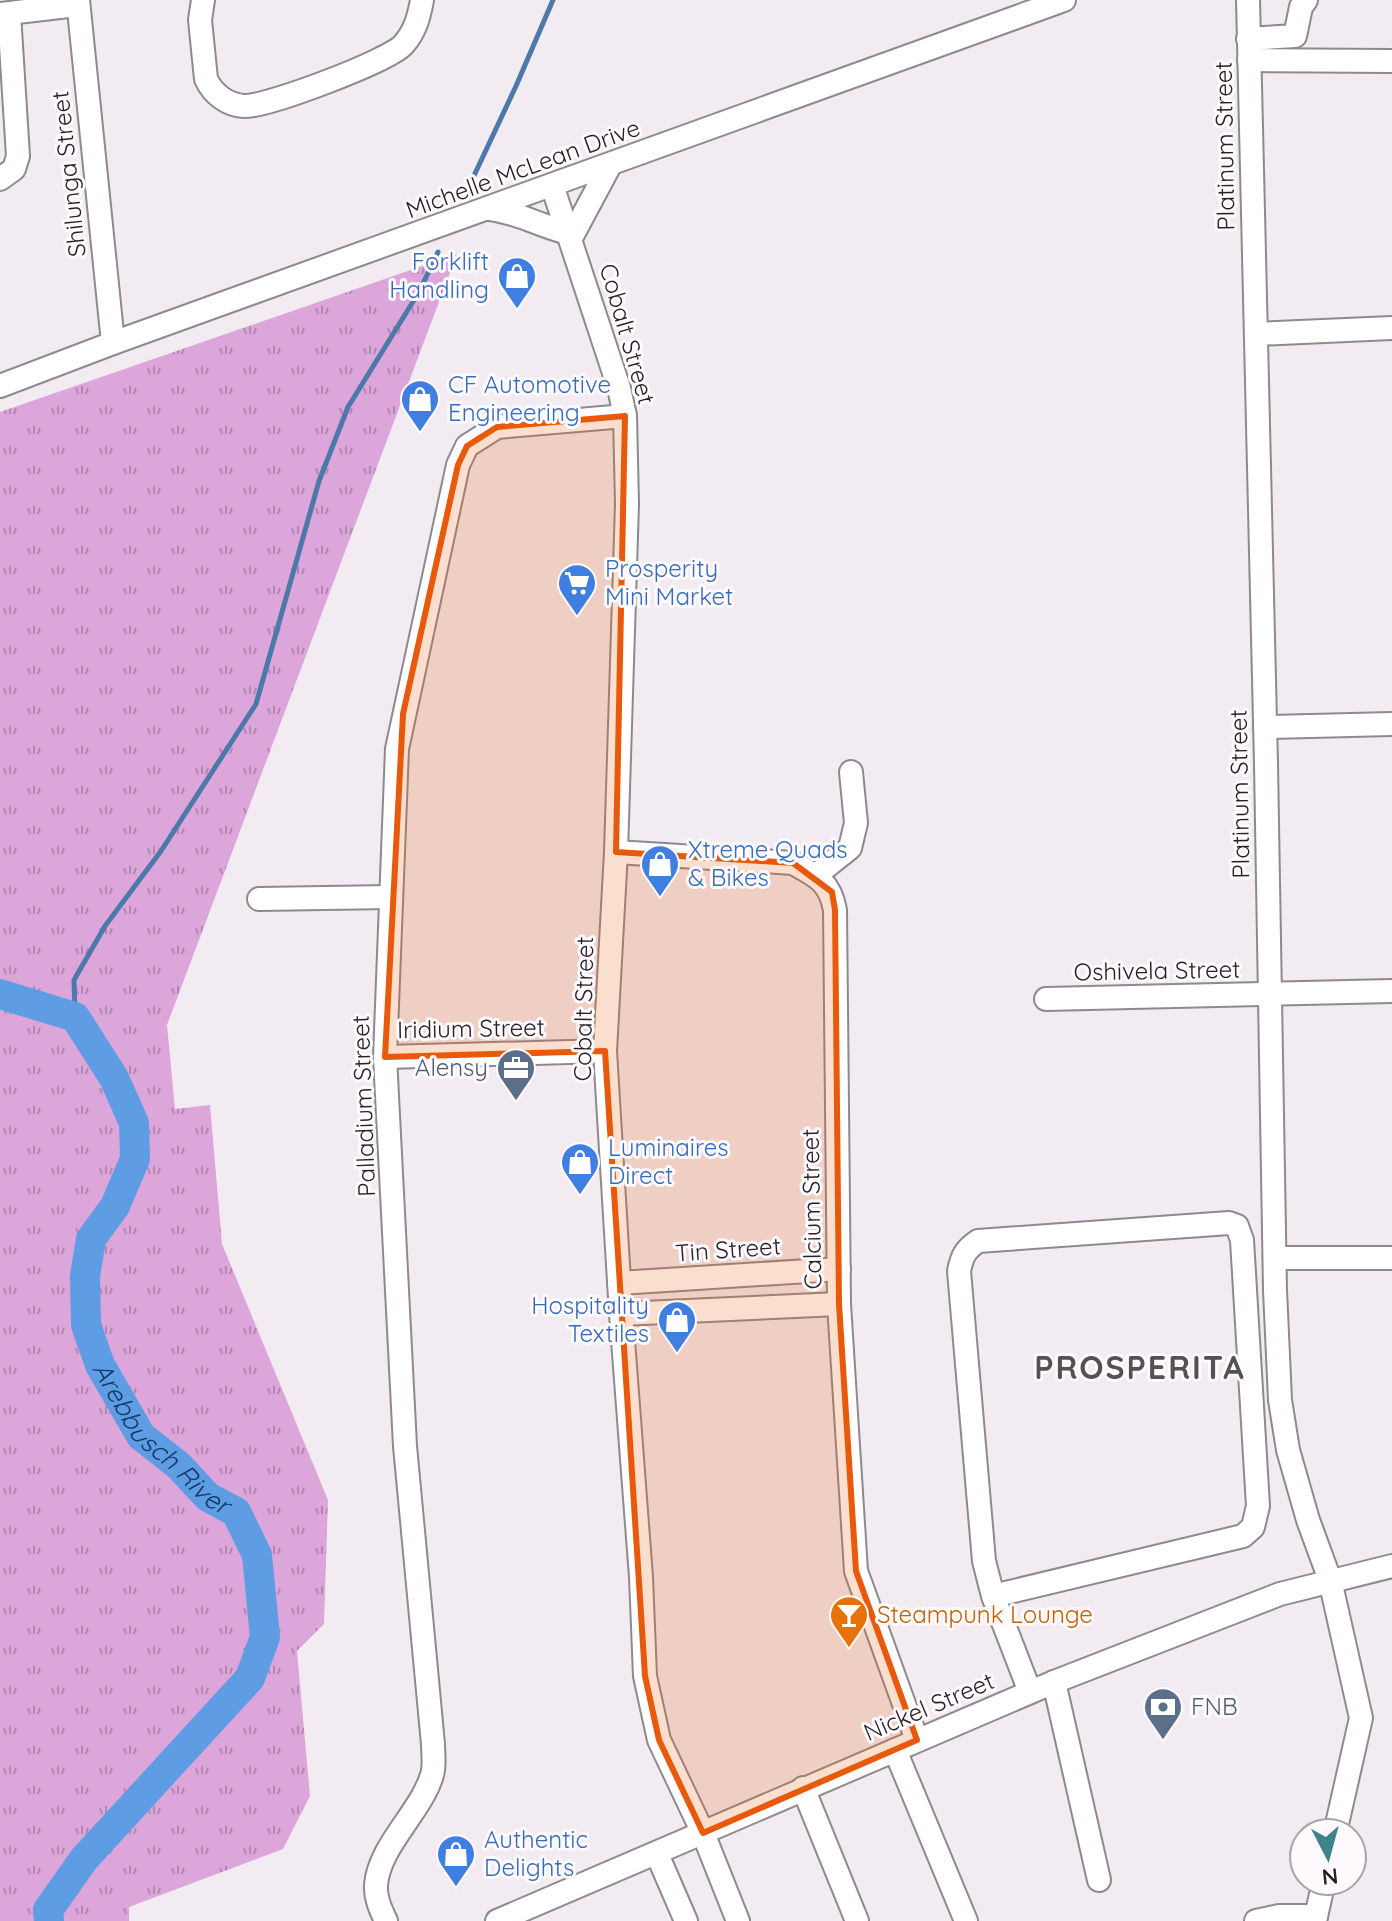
<svg xmlns="http://www.w3.org/2000/svg" width="1392" height="1921" viewBox="0 0 1392 1921" font-family="Quicksand,sans-serif">
<defs>
<pattern id="grass-tufts" width="24" height="20" patternUnits="userSpaceOnUse" patternTransform="scale(2)"><rect width="24" height="20" fill="#dca6db"/><path d="M3 7l-1-3M5 7V3M7 7l1-3M15 17l-1-3M17 17v-4M19 17l1-3" fill="none" stroke="#b287b1"/></pattern>
</defs>
<rect width="100%" height="100%" fill="#f2ecf2"/>
<path fill="url(#grass-tufts)" d="M 457,254 L 167,1025 L 175,1109 L 210,1105 L 222,1244 L 328,1500 L 324,1624 L 297,1651 L 310,1796 L 283,1849 L 129,1907 L 129,1921 L 0,1921 L 0,412 Z"/>
<g fill="none" stroke-linecap="round" stroke-linejoin="round">
<g stroke="#4d78aa" stroke-width="5">
<path d="M 464,197 L 516,86 L 553,0"/>
<path d="M 75,1017 L 74,980 L 105,926 L 161,851 L 256,704 L 319,481 L 348,407 L 419,292 L 438,252"/>
</g>
<path stroke="#5e9de4" stroke-width="30" id="s1" d="M 0,994 L 75,1017 L 114,1078 L 134,1123 L 135,1159 L 115,1206 L 91,1239 L 85,1276 L 86,1325 L 100,1365 L 141,1436 L 178,1465 L 208,1497 L 236,1512 L 257,1555 L 265,1637 L 250,1678 L 84,1859 L 48,1910 L 49,1921"/>
<g stroke="#8f898f" stroke-width="26">
<g id="minor">
<path d="M 78,0 L 113,343"/>
<path d="M 203,0 L 200,20 L 206,79 C 213,94 227,105 244,106 C 267,107 388,61 403,45 C 415,32 419,17 422,0"/>
<path d="M 1248,0 L 1266,764 L 1275,1290 L 1280,1400 L 1288,1450 L 1308,1520 L 1330,1580 L 1361,1718 L 1335,1833"/>
<path d="M 0,14 L 77,5"/>
<path d="M 1248,39 L 1295,36 L 1301,7 L 1306,0"/>
<path d="M 1249,60 L 1392,61"/>
<path d="M 0,179 L 14,169 L 18,156 L 9,14"/>
<path d="M 552,185 L 619,388 L 625,416 L 627,504 L 616,852 L 605,1051 L 621,1314 L 641,1577 L 645,1676 L 659,1740 L 703,1833 L 738,1921"/>
<path d="M 490,209 C 520,213 540,226 568,233"/>
<path d="M 571,238 L 610,165"/>
<path d="M 1256,334 L 1392,328"/>
<path d="M 0,386 L 113,343 L 1064,0"/>
<path d="M 1265,727 L 1392,724"/>
<path d="M 616,852 L 793,863 C 817,876 830,882 835,910 L 839,1304 L 856,1571 L 917,1740"/>
<path d="M 816,875 L 850,848 L 856,823 L 851,772"/>
<path d="M 259,899 L 391,897"/>
<path d="M 1046,999 L 1392,991"/>
<path d="M 385,1057 L 605,1051"/>
<path d="M 1275,1258 L 1392,1258"/>
<path d="M 619,1283 L 839,1269"/>
<path d="M 621,1314 L 839,1304"/>
<path d="M 993,1596 L 1243,1536 L 1253,1527 L 1258,1506 L 1242,1240 L 1237,1226 L 1229,1223 L 978,1241 C 965,1250 962,1256 959,1271 L 984,1561 L 993,1596 L 1030,1692"/>
<path d="M 1054,1682 L 1099,1880"/>
<path d="M 895,1750 L 966,1921"/>
<path d="M 803,1788 L 857,1921"/>
<path d="M 657,1854 L 686,1921"/>
<path d="M 386,1921 C 381,1910 375,1898 376,1885 C 379,1846 421,1812 432,1775 C 435,1766 433,1754 433,1744 L 405,1446 L 385,1057 L 397,749 L 458,465 L 467,446 L 497,427 L 625,416"/>
<path d="M 497,1921 L 1054,1682 L 1280,1594 L 1392,1566"/>
<path d="M 1256,1921 L 1279,1916 L 1316,1916"/>
<path d="M 1315,1921 L 1324,1881"/>
</g>
</g>
<use href="#minor" stroke="#fff" stroke-width="22"/>
</g>
<path fill="#e8590c" fill-opacity="0.2" stroke="#e8590c" stroke-width="6" stroke-linejoin="round" d="M 625,416 L 616,852 L 793,863 L 832,892 L 835,910 L 839,1304 L 856,1571 L 917,1740 L 703,1833 L 659,1740 L 645,1676 L 605,1051 L 385,1057 L 403,714 L 458,465 L 467,446 L 497,427 Z"/>
<defs>
<g id="shop-pin" transform="scale(2)"><path d="M0 17L-7.5 6A9.5 9.5 0 1 1 7.5 6Z" fill="#3f7fe0" stroke="#fefafe"/><path d="M-5-2.5h2.3a2.7 3.5 0 0 1 5.4 0H5L5.5 6h-11ZM-1.5-2.5h3a1.5 2.3 0 0 0-3 0Z" fill="#fff"/></g>
<g id="supermarket-pin" transform="scale(2)"><path d="M0 17L-7.5 6A9.5 9.5 0 1 1 7.5 6Z" fill="#3f7fe0" stroke="#fefafe"/><path d="M-6-5.5h2.5l.6 2H6L4.5 2H-2.5L-4.4-4H-6ZM-1.5 3.2a1.3 1.3 0 1 0 .1 0ZM3 3.2a1.3 1.3 0 1 0 .1 0Z" fill="#fff"/></g>
<g id="office-pin" transform="scale(2)"><path d="M0 17L-7.5 6A9.5 9.5 0 1 1 7.5 6Z" fill="#5c6f8a" stroke="#fefafe"/><path d="M-6-3h4V-5.5h4V-3h4V5H-6ZM-1-4.5V-3h2v-1.5ZM-6 0V1H6V0Z" fill="#fff"/></g>
<g id="bar-pin" transform="scale(2)"><path d="M0 17L-7.5 6A9.5 9.5 0 1 1 7.5 6Z" fill="#e8710a" stroke="#fefafe"/><path d="M-6-5H6L.8 .8V4.5H3.5V6h-7V4.5H-.8V.8Z" fill="#fff"/></g>
<g id="bank-pin" transform="scale(2)"><path d="M0 17L-7.5 6A9.5 9.5 0 1 1 7.5 6Z" fill="#5c6f8a" stroke="#fefafe"/><path d="M-6-4H6V4H-6ZM0-2.3a2.3 2.3 0 1 0 0 4.6a2.3 2.3 0 1 0 0-4.6Z" fill="#fff"/></g>
</defs>
<g fill-rule="evenodd">
<use href="#shop-pin" x="517" y="276"/>
<use href="#shop-pin" x="420" y="399"/>
<use href="#supermarket-pin" x="577" y="583"/>
<use href="#shop-pin" x="660" y="864"/>
<use href="#office-pin" x="516" y="1068"/>
<use href="#shop-pin" x="580" y="1162"/>
<use href="#shop-pin" x="677" y="1320"/>
<use href="#bar-pin" x="849" y="1615"/>
<use href="#bank-pin" x="1163" y="1707"/>
<use href="#shop-pin" x="456" y="1854"/>
</g>
<g text-anchor="middle" stroke-width="6" stroke-linejoin="round" paint-order="stroke">
<g font-size="24" fill="#242224" stroke="#fefafe">
<text transform="translate(1225 146) rotate(-91)" y="8">Platinum Street</text>
<text transform="translate(523 169) rotate(-20)" y="8">Michelle McLean Drive</text>
<text transform="translate(69 174) rotate(-96)" y="8">Shilunga Street</text>
<text transform="translate(627 334) rotate(74)" y="8">Cobalt Street</text>
<text transform="translate(1240 794) rotate(-91)" y="8">Platinum Street</text>
<text transform="translate(1157 971) rotate(-1)" y="8">Oshivela Street</text>
<text transform="translate(584 1009) rotate(-89)" y="8">Cobalt Street</text>
<text transform="translate(471 1029) rotate(-1)" y="8">Iridium Street</text>
<text transform="translate(364 1106) rotate(-92)" y="8">Palladium Street</text>
<text transform="translate(812 1209) rotate(-91)" y="8">Calcium Street</text>
<text transform="translate(728 1250) rotate(-4)" y="8">Tin Street</text>
<text transform="translate(929 1707) rotate(-23)" y="8">Nickel Street</text>
</g>
<g font-size="24" fill="#366cbe" stroke="#fefafe" text-anchor="start">
<text x="489" y="270" text-anchor="end">Forklift<tspan x="489" dy="28">Handling</tspan></text>
<text x="448" y="393">CF Automotive<tspan x="448" dy="28">Engineering</tspan></text>
<text x="605" y="577">Prosperity<tspan x="605" dy="28">Mini Market</tspan></text>
<text x="688" y="858">Xtreme Quads<tspan x="688" dy="28">&amp; Bikes</tspan></text>
<text x="608" y="1156">Luminaires<tspan x="608" dy="28">Direct</tspan></text>
<text x="649" y="1314" text-anchor="end">Hospitality<tspan x="649" dy="28">Textiles</tspan></text>
<text x="484" y="1848">Authentic<tspan x="484" dy="28">Delights</tspan></text>
</g>
<g font-size="24" fill="#4e5e75" stroke="#fefafe" text-anchor="end">
<text x="488" y="1076">Alensy</text>
<text x="1191" y="1715" text-anchor="start">FNB</text>
</g>
<g font-size="24" fill="#c56008" stroke="#fefafe" text-anchor="start">
<text x="877" y="1623">Steampunk Lounge</text>
</g>
<g font-size="26" font-style="italic" fill="#0f3c69" stroke="#fefafe">
<text dy="9" stroke="none"><textPath href="#s1" startOffset="554">Arebbusch River</textPath></text>
</g>
<g font-size="32" font-weight="bold" letter-spacing="2" fill="#555054" stroke="#fefafe">
<text x="1140" y="1379">PROSPERITA</text>
</g>
</g>
<g transform="translate(1328 1857) rotate(174)"><circle r="38" fill="#fefafe" stroke="#a7a4a7" stroke-width="2"/>
<path d="M0-6L14 30L0 20L-14 30Z" fill="#3d848c"/>
<text y="-12" font-size="22" font-weight="bold" text-anchor="middle" fill="#242224">N</text>
</g>
</svg>
